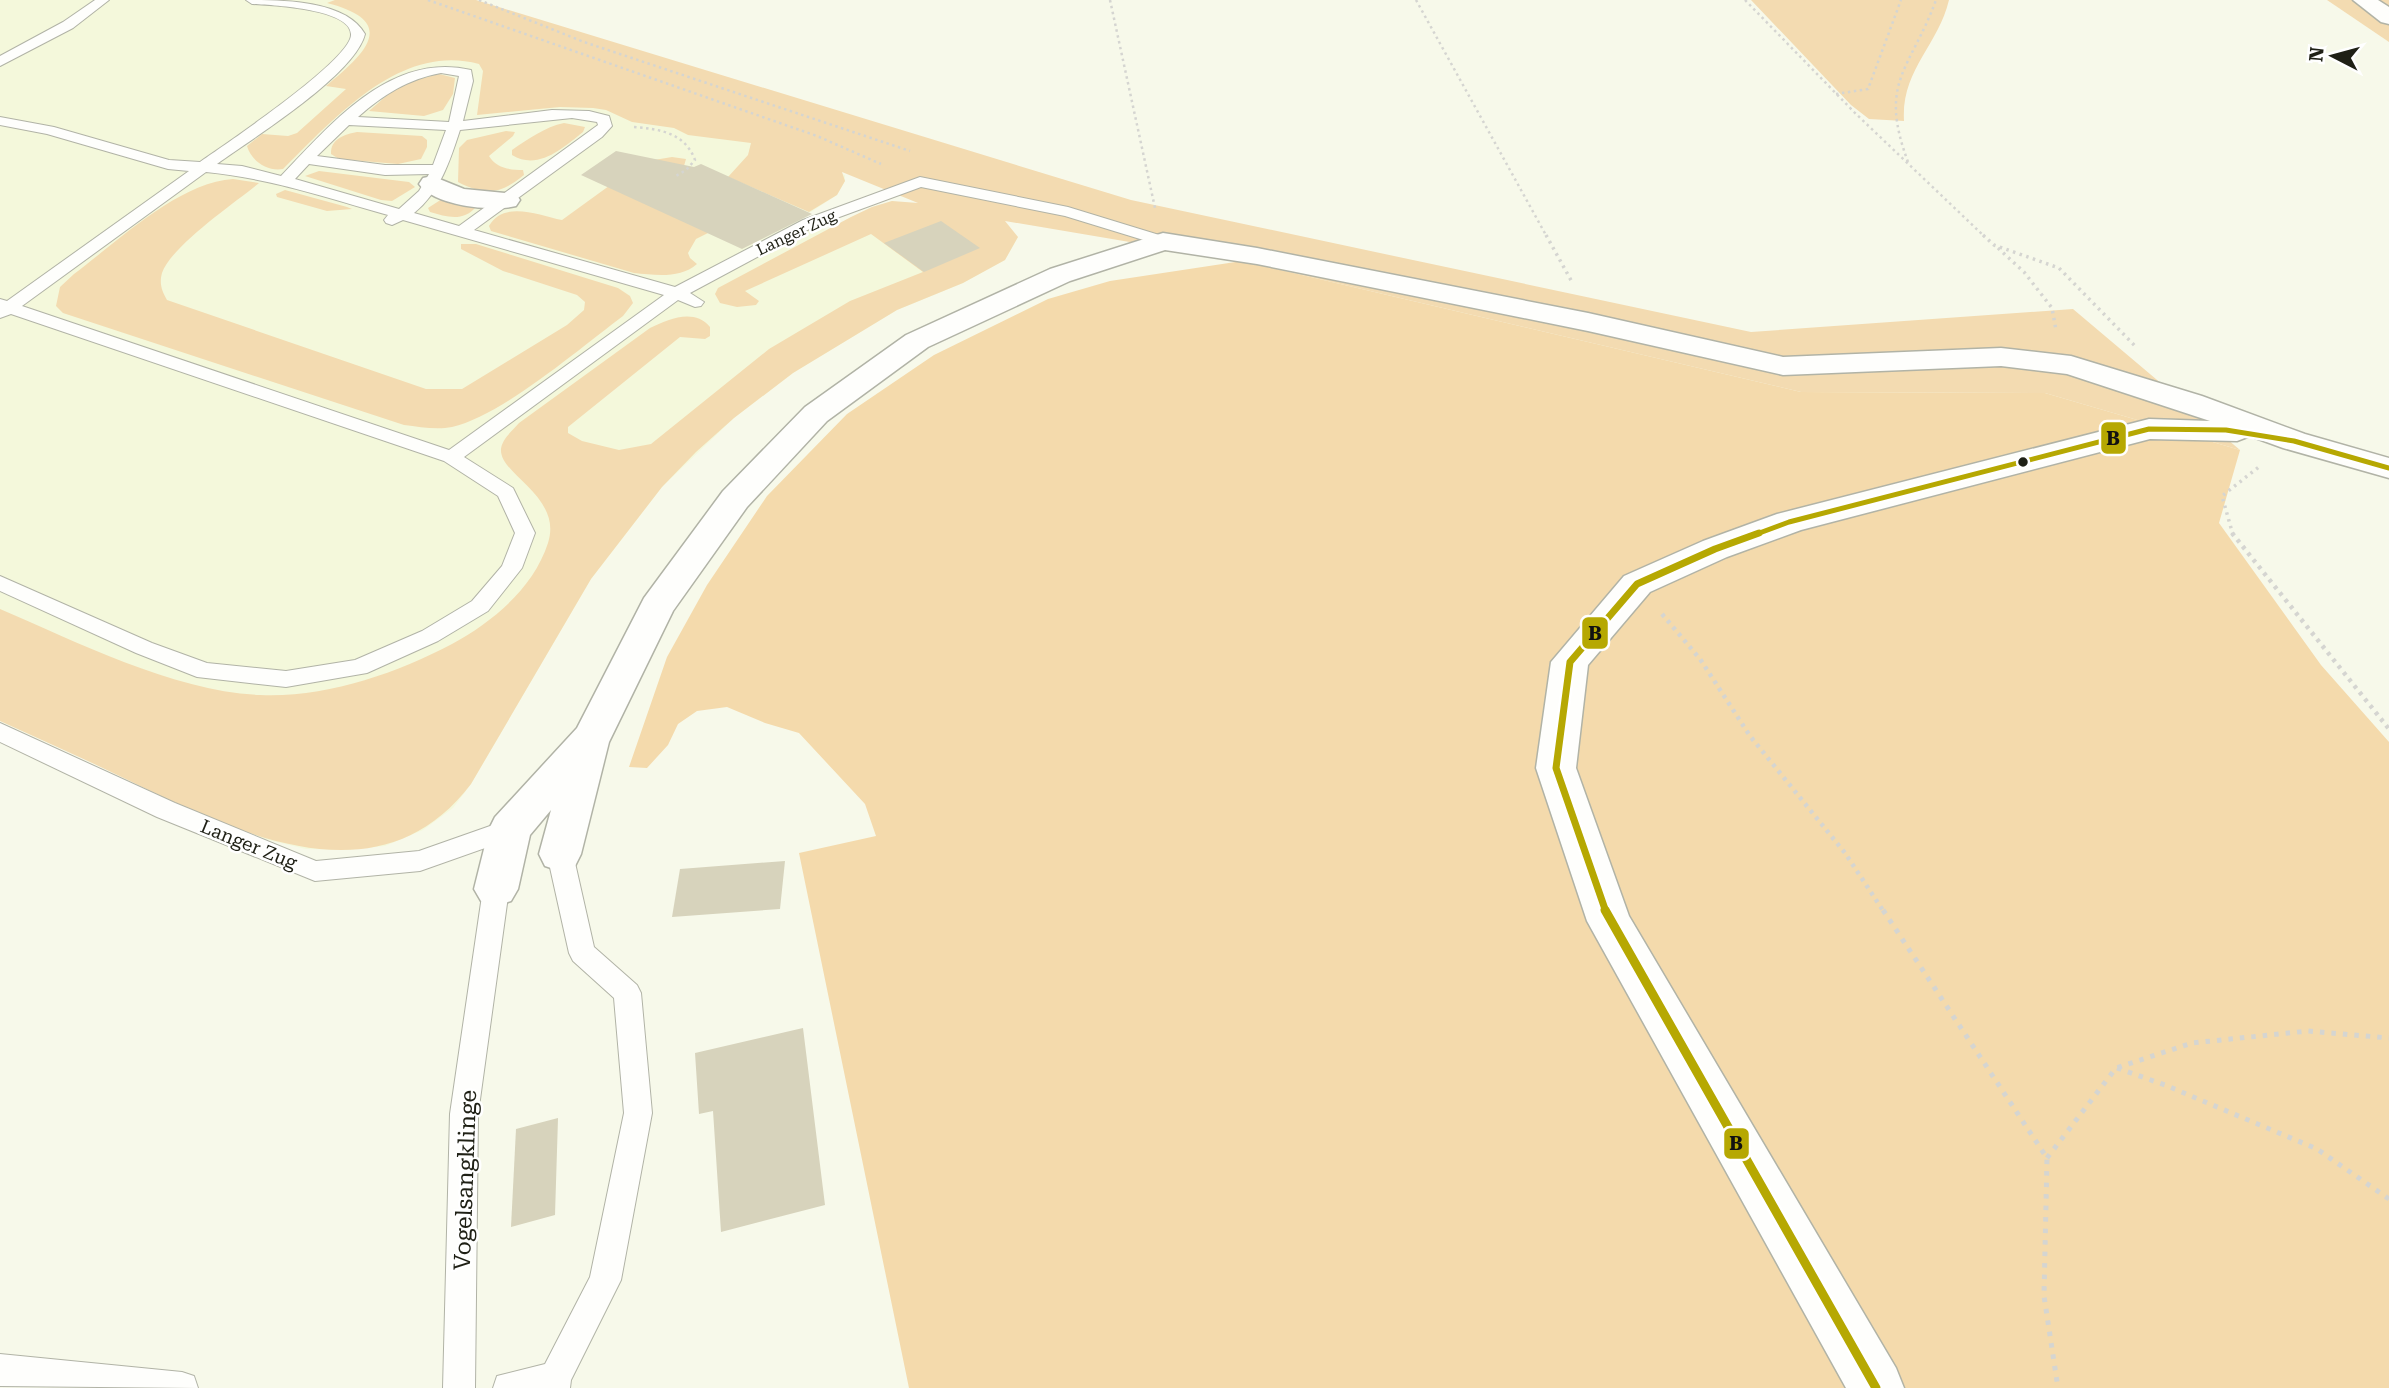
<svg xmlns="http://www.w3.org/2000/svg" width="2389" height="1388" viewBox="0 0 2389 1388" font-family="'Roboto Serif',serif">
<rect width="100%" height="100%" fill="#f7f9ea"/>
<path fill="#f4f8db" d="M 0,0 L 371,0 L 845,175 L 845,181 L 837,195 L 800,219 L 826,230 L 872,207 L 892,201 L 1018,237 L 1005,260 L 963,283 L 897,310 L 793,373 L 734,418 L 662,487 L 591,579 L 471,784 L 453,808 L 423,830 L 385,846 L 347,850 L 306,849 L 264,839 L 0,721 Z"/>
<g fill="#f3dbb1">
<path d="M 335,0 L 476,0 L 1131,200 L 1751,332 L 2073,309 L 2240,450 L 2045,393 L 1801,392 L 1242,261 L 1005,221 L 1018,237 L 1005,260 L 963,283 L 897,310 L 793,373 L 734,418 L 696,452 L 662,487 L 591,579 L 471,784 C 380,904 239,834 130,781 C 87,760 44,741 0,721 L 0,609 C 77,642 176,692 260,695 C 325,698 395,674 452,644 C 492,622 533,589 548,543 C 563,496 499,475 501,449 C 502,439 513,430 519,423 L 650,328 C 669,319 694,308 710,327 L 710,336 L 705,339 L 680,337 L 568,427 L 568,433 L 582,441 L 619,450 L 651,444 L 769,349 L 850,301 L 923,272 L 871,234 L 745,291 L 759,301 L 756,305 L 737,307 L 720,303 L 715,294 L 718,288 L 851,217 L 872,207 L 892,201 L 918,203 L 842,172 L 845,181 L 837,195 L 809,212 L 728,177 L 748,155 L 751,143 L 688,135 L 674,128 L 632,122 L 606,110 L 593,108 L 560,107 L 477,115 L 483,71 L 479,64 C 400,42 333,120 283,169 C 268,172 251,161 247,146 L 262,134 L 288,136 L 297,133 L 346,89 L 326,86 C 364,54 401,22 327,3 Z"/>
<path d="M 1751,0 L 1949,0 C 1938,46 1901,70 1904,121 L 1869,119 L 1851,105 Z"/>
<path d="M 2327,0 L 2389,0 L 2389,42 Z"/>
<path d="M 439,74 L 455,78 L 453,94 L 443,110 L 424,116 L 369,111 L 400,84 Z"/>
<path d="M 564,123 L 585,127 L 583,132 C 563,148 538,171 512,155 L 512,150 C 528,139 545,127 564,123 Z"/>
<path d="M 506,131 L 515,132 L 513,136 L 489,156 C 496,168 510,170 523,170 L 524,175 C 501,194 485,196 458,182 L 459,148 L 467,140 Z"/>
<path d="M 357,132 L 422,136 L 427,140 L 427,147 L 421,159 L 398,164 L 339,159 L 331,154 C 330,139 345,134 357,132 Z"/>
<path d="M 672,157 L 686,159 L 684,166 L 716,229 L 696,239 L 688,253 L 690,258 L 697,264 C 680,279 655,275 634,273 L 491,231 L 489,226 C 504,200 538,215 562,220 L 642,162 Z"/>
<path d="M 319,171 L 409,182 L 415,187 L 392,201 L 381,200 L 305,176 Z"/>
<path d="M 233,179 L 259,183 C 236,202 171,246 162,273 C 159,284 162,291 167,300 L 426,389 L 462,389 L 567,325 L 584,310 L 585,302 L 577,295 L 503,271 L 461,249 L 461,244 L 476,244 L 618,288 L 630,296 L 633,303 L 623,316 C 580,348 503,415 452,427 C 437,430 420,427 404,425 L 63,313 L 56,306 L 60,287 L 74,274 C 117,242 179,182 233,179 Z"/>
<path d="M 285,190 L 347,207 L 352,209 L 327,211 L 277,197 L 276,194 Z"/>
<path d="M 442,199 L 476,207 C 463,222 447,217 430,212 L 428,208 Z"/>
</g>
<path fill="#f4daac" d="M 1242,261 L 1801,392 L 2045,393 L 2240,450 L 2219,523 L 2321,665 L 2389,742 L 2389,1388 L 909,1388 L 799,853 L 876,836 L 865,804 L 799,733 L 765,723 L 727,707 L 697,711 L 678,724 L 668,745 L 647,768 L 629,767 L 667,657 L 707,585 L 767,496 L 847,414 L 934,355 L 1048,299 L 1110,281 Z"/>
<g fill="#d7d3bc">
<path d="M 616,151 L 694,167 L 701,164 L 812,214 L 742,249 L 581,175 Z"/>
<path d="M 941,221 L 980,248 L 924,272 L 884,243 Z"/>
<path d="M 785,861 L 780,909 L 672,917 L 680,869 Z"/>
<path d="M 803,1028 L 825,1205 L 721,1232 L 713,1111 L 699,1114 L 695,1053 Z"/>
<path d="M 558,1118 L 555,1215 L 511,1227 L 516,1129 Z"/>
</g>
<g fill="none" stroke-linecap="round" stroke-linejoin="round">
<g stroke="#b1b3a6" stroke-width="2">
<g id="lane">
<path d="M 95,0 L 109,0 L 73,28 L 0,66 L 0,56 L 63,22 Z"/>
<path d="M 246,0 C 282,0 346,0 365,34 C 355,75 253,138 217,164 L 242,166 L 281,176 C 331,124 391,51 471,70 L 473,81 L 463,121 L 552,110 L 589,111 L 609,116 L 612,126 L 602,137 L 474,230 L 675,287 L 803,220 L 920,177 L 1068,207 L 1169,238 L 1171,241 L 1163,246 L 1065,216 L 921,187 L 815,226 L 690,293 L 704,302 L 701,306 L 695,307 L 678,300 L 464,457 L 513,488 L 535,533 L 522,568 L 488,611 L 438,641 L 367,673 L 286,687 L 197,677 L 136,653 L 0,591 L 0,576 L 152,643 L 207,663 L 286,671 L 355,660 L 422,631 L 472,601 L 502,566 L 515,533 L 498,496 L 444,461 L 11,314 L 0,318 L 0,299 L 7,301 L 189,171 L 168,169 L 47,134 L 0,125 L 0,117 L 54,127 L 169,160 L 200,162 C 224,145 353,59 351,34 C 350,9 271,5 252,4 ZM 441,73 L 459,76 L 449,122 L 358,117 C 383,95 408,79 441,73 ZM 572,118 L 597,122 L 598,125 L 459,226 L 414,213 C 440,192 450,161 460,130 ZM 349,125 L 446,130 L 433,165 L 385,165 L 317,156 ZM 309,164 L 385,175 L 429,174 L 419,191 L 399,209 L 295,179 ZM 206,172 C 269,178 328,198 388,215 L 384,220 L 386,223 L 392,225 L 403,220 L 664,295 L 449,450 L 22,306 Z"/>
<path d="M 0,723 L 175,803 L 316,861 L 419,851 L 510,819 L 519,822 L 522,829 L 519,836 L 420,871 L 315,881 L 157,817 L 0,742 Z"/>
<path d="M 560,844 L 569,847 L 573,854 L 594,947 L 637,985 L 641,993 L 652,1113 L 621,1280 L 571,1380 L 570,1388 L 493,1388 L 497,1376 L 545,1364 L 590,1277 L 624,1113 L 614,998 L 573,961 L 569,953 L 547,854 L 551,847 Z"/>
<path d="M 496,879 L 505,882 L 509,889 L 478,1114 L 475,1388 L 443,1388 L 450,1114 L 483,889 L 487,882 Z"/>
<path d="M 0,1354 L 182,1372 L 194,1376 L 198,1388 L 0,1386 Z"/>
</g>
</g>
<g stroke="#b1b3a6" stroke-width="3">
<g id="street">
<path d="M 432,176 L 464,189 L 516,194 L 520,200 L 516,206 C 492,212 434,206 419,184 L 423,178 Z"/>
<path d="M 1163,233 L 1257,248 L 1588,313 L 1783,357 L 2001,348 L 2071,356 L 2202,396 L 2305,434 L 2389,458 L 2389,478 L 2283,448 L 2250,436 L 2237,441 L 2150,439 L 1801,530 L 1727,557 L 1650,592 L 1588,665 L 1576,768 L 1629,916 L 1896,1368 L 1904,1388 L 1846,1388 L 1587,921 L 1536,768 L 1551,662 L 1624,576 L 1703,541 L 1777,514 L 2149,419 L 2210,421 L 2067,374 L 2001,366 L 1783,375 L 1588,331 L 1257,264 L 1165,250 L 1070,281 L 928,347 L 827,421 L 747,507 L 673,611 L 609,742 L 581,854 L 575,866 L 560,871 L 545,866 L 539,854 L 551,810 L 530,835 L 518,889 L 511,901 L 496,906 L 481,901 L 474,889 L 489,829 L 495,817 L 577,728 L 644,598 L 723,491 L 805,407 L 906,335 L 1050,269 Z"/>
</g>
</g>
<g stroke="#b1b3a6" stroke-width="3">
<path id="primary" d="M 2353,0 L 2378,0 L 2389,7 L 2389,24 L 2381,22 Z"/>
</g>
<g stroke="#d5d5d1" stroke-width="2.5" stroke-dasharray="2.5 3.5" stroke-linecap="butt">
<path d="M 428,0 L 817,136 L 881,164"/>
<path d="M 479,0 L 584,42 L 910,151"/>
<path d="M 1110,0 L 1155,208"/>
<path d="M 1416,0 L 1547,237"/>
<path d="M 1745,0 L 1855,113 L 1985,237"/>
<path d="M 1836,94 L 1868,89 L 1901,0"/>
<path d="M 634,127 C 660,129 685,133 695,160 L 686,170 L 674,177"/>
<path d="M 1908,162 C 1878,81 1910,71 1936,0"/>
</g>
<g stroke="#d5d5d1" stroke-width="3.5" stroke-dasharray="2.5 4.5" stroke-linecap="butt">
<path d="M 1546,235 L 1572,282"/>
<path d="M 1983,235 L 1994,245 L 2059,268 L 2136,347"/>
<path d="M 1998,248 L 2024,272 L 2052,308 L 2056,330"/>
<path d="M 2233,535 L 2222,496 L 2260,466"/>
</g>
<g stroke="#d5d5d1" stroke-width="4.5" stroke-dasharray="3.5 5" stroke-linecap="butt">
<path d="M 2232,533 L 2389,729"/>
<path d="M 1662,614 L 1700,659 L 1750,736 L 1845,853 L 1884,912"/>
</g>
<g stroke="#d5d5d1" stroke-width="5" stroke-dasharray="4.5 7" stroke-linecap="butt">
<path d="M 1883,910 L 2047,1158 L 2044,1296 L 2058,1388"/>
<path d="M 2117,1068 L 2165,1085 L 2317,1149 L 2389,1199"/>
<path d="M 2047,1158 L 2116,1068 L 2192,1043 L 2308,1031 L 2389,1038"/>
</g>
<use href="#lane" fill="#fefefc" fill-rule="evenodd"/>
<use href="#street" fill="#fefefc" fill-rule="evenodd"/>
<use href="#primary" fill="#fefefc" fill-rule="evenodd"/>
<g stroke="#fff" stroke-width="10">
<path id="bus-1-far2" d="M 1754,535 L 1789,522 L 2149,429 L 2226,430 L 2294,441 L 2389,468"/>
</g>
<g stroke="#fff" stroke-width="12">
<path id="bus-1-far1" d="M 1606,912 L 1556,768 L 1570,662 L 1637,584 L 1715,549 L 1759,533"/>
</g>
<g stroke="#fff" stroke-width="14">
<path id="bus-1" d="M 1605,910 L 1876,1388"/>
</g>
<use href="#bus-1-far2" stroke="#b6a802" stroke-width="5"/>
<use href="#bus-1-far1" stroke="#b6a802" stroke-width="7"/>
<use href="#bus-1" stroke="#b6a802" stroke-width="9"/>
</g>
<circle fill="#1f2015" stroke="#fff" stroke-width="2.5" cx="2023" cy="462" r="6"/>
<g text-anchor="middle" stroke-width="5" stroke-linejoin="round" paint-order="stroke">
<g font-size="16" fill="#1f2015" stroke="#fff">
<text transform="translate(796 232) rotate(-25)" y="6">Langer Zug</text>
</g>
<g font-size="19" fill="#1f2015" stroke="#fff">
<text transform="translate(249 844) rotate(22)" y="7">Langer Zug</text>
</g>
<g font-size="23" fill="#1f2015" stroke="#fff">
<text transform="translate(465 1180) rotate(-88)" y="8">Vogelsangklinge</text>
</g>
</g>
<g stroke="#fff" stroke-width="2.5">
<rect x="2100" y="421" width="27" height="34" rx="7" fill="#b6a802"/>
<rect x="1581" y="616" width="28" height="34" rx="7" fill="#b6a802"/>
<rect x="1723" y="1127" width="27" height="33" rx="7" fill="#b6a802"/>
</g>
<g font-size="19" text-anchor="middle" font-weight="bold" fill="#111">
<text x="2113" y="445">B</text>
<text x="1595" y="640">B</text>
<text x="1736" y="1150">B</text>
</g>
<g transform="translate(2333 56) rotate(276)" stroke="#ffffff" stroke-width="5" paint-order="stroke">
<path d="M0-5L12 26L0 18L-12 26Z" fill="#1f2015"/>
<text y="-10" font-size="19" font-weight="bold" text-anchor="middle" fill="#1f2015">N</text>
</g>
</svg>
